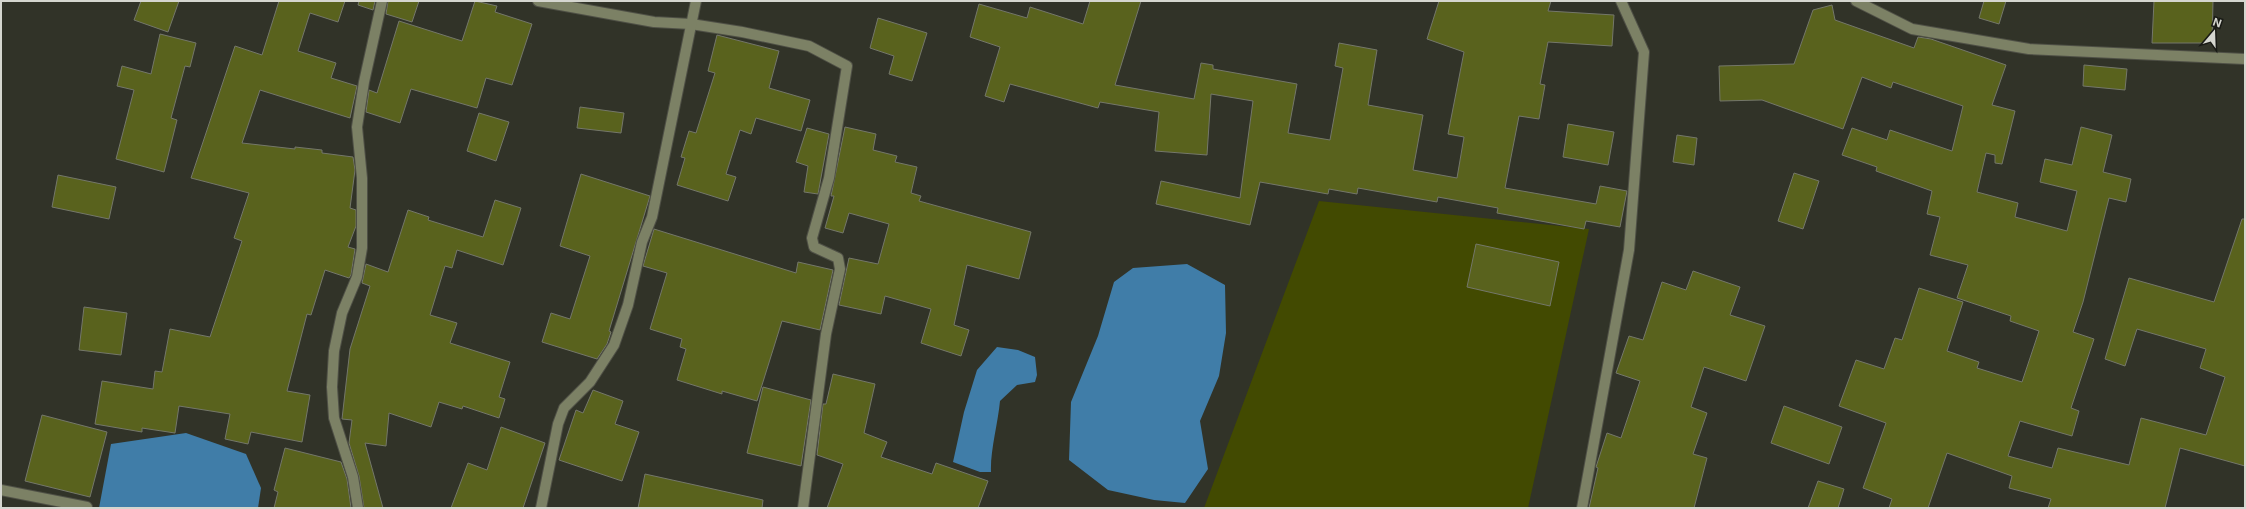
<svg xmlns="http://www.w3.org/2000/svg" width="2246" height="509" viewBox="0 0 2246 509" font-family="Inter,sans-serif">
<rect width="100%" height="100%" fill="#313328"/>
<path fill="#424a01" d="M 1319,201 L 1589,229 L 1528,508 L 1204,508 Z"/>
<g fill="#407da8">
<path d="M 1187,264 L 1225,285 L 1226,333 L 1219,376 L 1200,421 L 1208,469 L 1185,503 L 1154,500 L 1108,490 L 1069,460 L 1071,402 L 1098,336 L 1114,282 L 1133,268 Z"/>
<path d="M 997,347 L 1018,350 L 1035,357 L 1037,375 L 1035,382 L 1017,385 L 1000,401 C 998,423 990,452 991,472 L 980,472 L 953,462 L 964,412 L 977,370 Z"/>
<path d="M 186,433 L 246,454 L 261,488 L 258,508 L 99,508 L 111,444 Z"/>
</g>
<g fill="#59621d" stroke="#74776a">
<path d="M 141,1 L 179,1 L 168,32 L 134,20 Z"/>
<path d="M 279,1 L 345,1 L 338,22 L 310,13 L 298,51 L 336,63 L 331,78 L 357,86 L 350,118 L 260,90 L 242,143 L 295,149 L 295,147 L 322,150 L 322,153 L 353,157 L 355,170 L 350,208 L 356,210 L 356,226 L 348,247 L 355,249 L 351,275 L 349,278 L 325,270 L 311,315 L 307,314 L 287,391 L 310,395 L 302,442 L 251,432 L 248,444 L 225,439 L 230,414 L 179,406 L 175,433 L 142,428 L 142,432 L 95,424 L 102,381 L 153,389 L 155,371 L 162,372 L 170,329 L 210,337 L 242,241 L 234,238 L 249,193 L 191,178 L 235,46 L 262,55 Z"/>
<path d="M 359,1 L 375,1 L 373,10 L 358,5 Z"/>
<path d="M 388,1 L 419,1 L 412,22 L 386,14 Z"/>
<path d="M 475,1 L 497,6 L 495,12 L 532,24 L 512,85 L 486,78 L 477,108 L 411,89 L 400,123 L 366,112 L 369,90 L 377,93 L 399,21 L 462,41 Z"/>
<path d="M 1090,1 L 1141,1 L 1115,85 L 1194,99 L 1201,63 L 1213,65 L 1213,69 L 1297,84 L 1288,133 L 1330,140 L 1343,68 L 1335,66 L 1339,43 L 1377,50 L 1368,105 L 1423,115 L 1413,170 L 1457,178 L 1464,137 L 1448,134 L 1464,52 L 1427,39 L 1439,1 L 1551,1 L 1548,11 L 1614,15 L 1612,46 L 1548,42 L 1540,84 L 1545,85 L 1539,119 L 1519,116 L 1505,188 L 1596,204 L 1600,186 L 1627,191 L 1620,227 L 1586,221 L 1584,229 L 1497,213 L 1498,208 L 1438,197 L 1437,202 L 1358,188 L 1357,194 L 1329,189 L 1328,194 L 1260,182 L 1250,225 L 1156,204 L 1161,181 L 1240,198 L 1253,101 L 1211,94 L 1207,155 L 1155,151 L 1159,112 L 1100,102 L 1098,108 L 1010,84 L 1004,102 L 985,96 L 1000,47 L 970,37 L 979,4 L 1027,18 L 1030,7 L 1083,24 Z"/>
<path d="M 1984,1 L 2006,1 L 1999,24 L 1979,18 Z"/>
<path d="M 2154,1 L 2213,1 L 2212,43 L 2152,43 Z"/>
<path d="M 1832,5 L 1835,20 L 1914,48 L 1918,37 L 1931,39 L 2006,65 L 1992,105 L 2015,111 L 2002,164 L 1995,163 L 1995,155 L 1986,153 L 1977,192 L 2018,203 L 2015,217 L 2067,231 L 2077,191 L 2040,182 L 2045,159 L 2072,165 L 2081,127 L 2112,135 L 2103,172 L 2131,179 L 2126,202 L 2109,198 L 2083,302 L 2073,332 L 2094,339 L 2071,408 L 2079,411 L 2072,436 L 2020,421 L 2008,456 L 2052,468 L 2058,448 L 2129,465 L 2141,418 L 2206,435 L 2225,377 L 2200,368 L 2206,349 L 2137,329 L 2125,366 L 2105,359 L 2129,278 L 2214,302 L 2242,219 L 2245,219 L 2245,466 L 2180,448 L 2165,508 L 2048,508 L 2051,499 L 2009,488 L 2012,476 L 1947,453 L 1928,508 L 1889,508 L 1892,499 L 1863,488 L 1886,423 L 1839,406 L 1856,360 L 1884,369 L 1895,338 L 1902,340 L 1919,288 L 1963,302 L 1947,351 L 1979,362 L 1977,368 L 2022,382 L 2039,331 L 2010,321 L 2011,316 L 1957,298 L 1968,265 L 1930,255 L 1940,217 L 1927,214 L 1932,191 L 1876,171 L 1877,167 L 1842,155 L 1852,128 L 1887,140 L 1890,130 L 1952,151 L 1963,106 L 1893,82 L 1891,88 L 1862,77 L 1843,129 L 1762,100 L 1720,101 L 1719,66 L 1794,64 L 1813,10 Z"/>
<path d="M 878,18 L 927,33 L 912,81 L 889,74 L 894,56 L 870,48 Z"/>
<path d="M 160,34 L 196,43 L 190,67 L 185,66 L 171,118 L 177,120 L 164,172 L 116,159 L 134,90 L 117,86 L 122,66 L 151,74 Z"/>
<path d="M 717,35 L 779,51 L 769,88 L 810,100 L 801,131 L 756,118 L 751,134 L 740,130 L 726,174 L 736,177 L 728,201 L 677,185 L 685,158 L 681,157 L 689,131 L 696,133 L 715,73 L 708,71 Z"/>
<path d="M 2084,65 L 2127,69 L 2125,90 L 2083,86 Z"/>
<path d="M 580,107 L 624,113 L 621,133 L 577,128 Z"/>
<path d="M 479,113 L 509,122 L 496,161 L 467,151 Z"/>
<path d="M 1568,124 L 1614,132 L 1608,165 L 1563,157 Z"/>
<path d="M 845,127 L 876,134 L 873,150 L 897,156 L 895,162 L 917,167 L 911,193 L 921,196 L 919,201 L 1031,232 L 1019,279 L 967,265 L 954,325 L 969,330 L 961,356 L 921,343 L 931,309 L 885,296 L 881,314 L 839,305 L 849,258 L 878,264 L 889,224 L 849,213 L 843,233 L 825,228 L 834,196 L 831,196 Z"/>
<path d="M 807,128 L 829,134 L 818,194 L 804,192 L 808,166 L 796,162 Z"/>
<path d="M 1677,135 L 1697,138 L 1694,165 L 1673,162 Z"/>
<path d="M 1794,173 L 1819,181 L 1803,229 L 1778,221 Z"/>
<path d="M 581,174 L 650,196 L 609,331 L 611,332 L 607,344 L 597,359 L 542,342 L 551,313 L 570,319 L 590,256 L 560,246 Z"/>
<path d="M 58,175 L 116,187 L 109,219 L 52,207 Z"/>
<path d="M 495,200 L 521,208 L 503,265 L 457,250 L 452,268 L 445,266 L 430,315 L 457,323 L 450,343 L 510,362 L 499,397 L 505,399 L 499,418 L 463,406 L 462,409 L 439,402 L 431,427 L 389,413 L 386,446 L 365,443 L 383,508 L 364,508 L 359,476 L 349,443 L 352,420 L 342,419 L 350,349 L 370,286 L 362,283 L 366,264 L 388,272 L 408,210 L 429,217 L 428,220 L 483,237 Z"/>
<path d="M 654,229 L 796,273 L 798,262 L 833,270 L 820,330 L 782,321 L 757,401 L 722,391 L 722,394 L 677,380 L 686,349 L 680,347 L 682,339 L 650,329 L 667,273 L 643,266 Z"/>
<path d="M 1476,244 L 1559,262 L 1550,306 L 1467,287 Z"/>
<path d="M 1693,271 L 1740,287 L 1730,315 L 1765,326 L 1746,381 L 1704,367 L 1691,407 L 1707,413 L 1693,454 L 1707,458 L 1694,508 L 1589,508 L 1598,468 L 1596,467 L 1607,433 L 1621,438 L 1640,381 L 1616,373 L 1629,336 L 1643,340 L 1662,282 L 1686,290 Z"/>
<path d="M 84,307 L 127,313 L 121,355 L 79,350 Z"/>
<path d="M 833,374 L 875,384 L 864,433 L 887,442 L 881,457 L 932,474 L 936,463 L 988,481 L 978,508 L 827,508 L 843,464 L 817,455 L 823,404 L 826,404 Z"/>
<path d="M 763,387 L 811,400 L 801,466 L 747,453 Z"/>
<path d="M 593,390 L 623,401 L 615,424 L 639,432 L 622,481 L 559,460 L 576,410 L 583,413 Z"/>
<path d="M 1784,406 L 1842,427 L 1829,464 L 1771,443 Z"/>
<path d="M 42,415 L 107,432 L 90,497 L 25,481 Z"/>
<path d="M 501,427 L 545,443 L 523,508 L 451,508 L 468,463 L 487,470 Z"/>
<path d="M 285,448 L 341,462 L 347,479 L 351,508 L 274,508 L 278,492 L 274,490 Z"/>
<path d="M 645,474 L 763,500 L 762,508 L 638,508 Z"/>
<path d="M 1818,481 L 1844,489 L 1838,508 L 1808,508 Z"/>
</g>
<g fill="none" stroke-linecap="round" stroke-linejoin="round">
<g stroke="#4f5046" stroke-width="12">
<g id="minor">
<path d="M 538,1 L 654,22 L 691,24 L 742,32 L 809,46 L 847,66 L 829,178 L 812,238 L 814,247 L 838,258 L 840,269 L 826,334 L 803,508"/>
<path d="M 1856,1 L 1912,29 L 2029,49 L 2245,59"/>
<path d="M 1,490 L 87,507"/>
<path d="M 358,508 L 353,477 L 334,418 L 332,387 L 334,351 L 342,313 L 357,277 L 362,248 L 362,178 L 357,127 L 364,82 L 382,1"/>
<path d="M 541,508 L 558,424 L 564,408 L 590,382 L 614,345 L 628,305 L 642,242 L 652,217 L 696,1"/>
<path d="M 1582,508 L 1629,250 L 1644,52 L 1621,1"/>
</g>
</g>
<use href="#minor" stroke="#7c8165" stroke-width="10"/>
</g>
<rect width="2246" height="509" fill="none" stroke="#d5d6cf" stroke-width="4"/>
<g transform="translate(2214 32) rotate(19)" stroke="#191a15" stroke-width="3" paint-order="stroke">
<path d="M0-3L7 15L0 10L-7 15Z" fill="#d5d6cf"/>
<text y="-6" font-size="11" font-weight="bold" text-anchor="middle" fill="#d5d6cf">N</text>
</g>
</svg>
